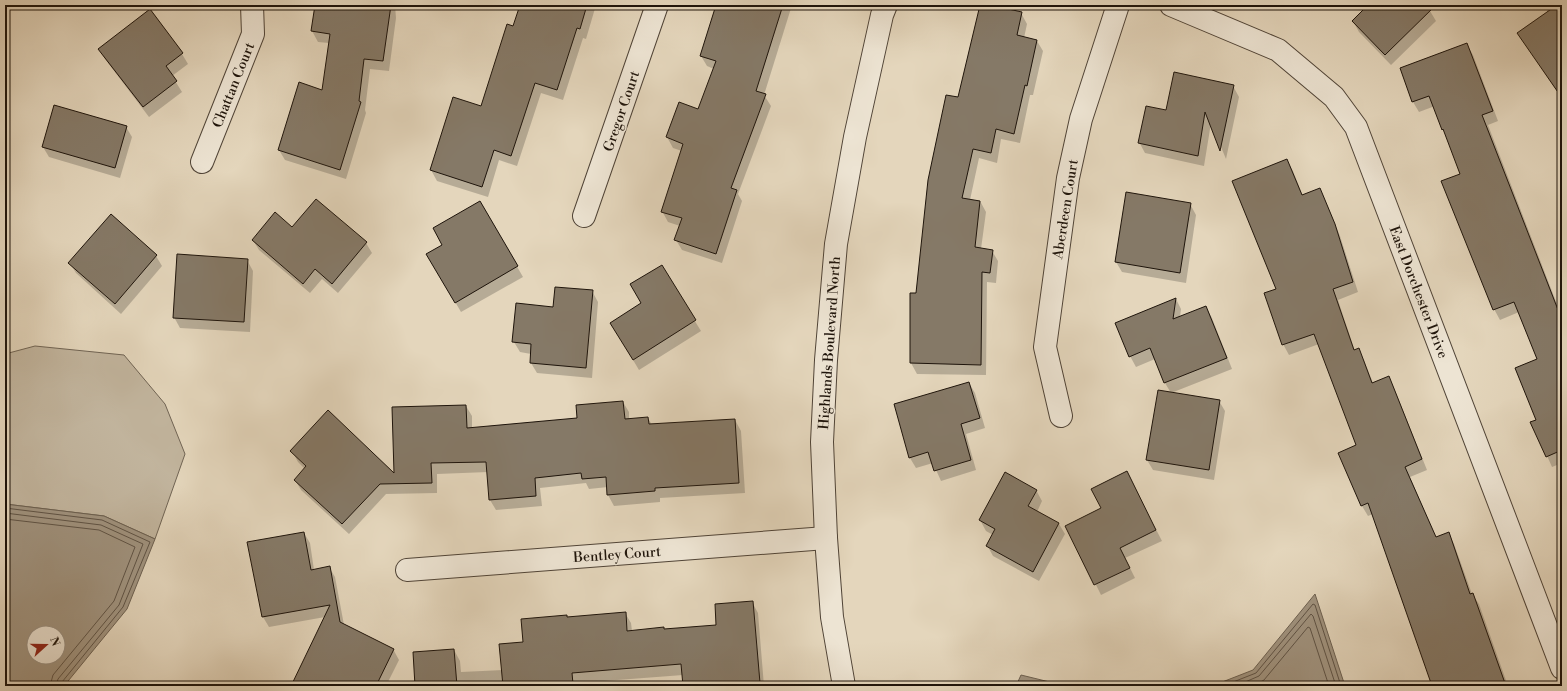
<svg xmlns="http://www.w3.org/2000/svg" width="1567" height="691" viewBox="0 0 1567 691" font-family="'Libre Bodoni',serif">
<rect width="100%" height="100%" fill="#e4d6bc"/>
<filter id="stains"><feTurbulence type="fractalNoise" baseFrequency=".005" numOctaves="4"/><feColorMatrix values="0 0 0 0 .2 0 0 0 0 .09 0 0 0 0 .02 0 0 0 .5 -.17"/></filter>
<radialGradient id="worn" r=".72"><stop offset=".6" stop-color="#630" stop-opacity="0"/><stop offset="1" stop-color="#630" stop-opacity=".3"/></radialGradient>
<path fill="#c2b59e" stroke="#706454" d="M 35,346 L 124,355 L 165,404 L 185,454 L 155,539 L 104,516 L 5,504 L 5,354 Z"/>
<g fill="#a19480" stroke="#6d6151" fill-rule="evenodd">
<path d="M 5,504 L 104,516 L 155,539 L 127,609 L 64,686 L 5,686 ZM 34,633 L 58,633 L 58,657 L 34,657 Z"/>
<path d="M 1315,594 L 1345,686 L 1212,686 L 1253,670 Z"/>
<path d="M 1021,675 L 1066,686 L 1016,686 Z"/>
</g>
<g fill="#0003">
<path d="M 316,5 L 395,5 L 396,18 L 389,71 L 370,69 L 365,110 L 366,113 L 346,179 L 285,160 L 279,150 L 323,91 L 329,43 L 318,42 L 312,31 Z"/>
<path d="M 521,5 L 596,5 L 586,39 L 583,38 L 563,100 L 541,93 L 517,166 L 499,160 L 488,197 L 437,181 L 431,170 L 482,107 L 514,27 Z"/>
<path d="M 717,5 L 792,5 L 764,95 L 771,106 L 738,194 L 742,201 L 722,263 L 682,250 L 676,240 L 680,226 L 668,222 L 662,211 L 682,151 L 673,148 L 667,137 L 698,110 L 714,69 L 707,66 L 701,56 Z"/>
<path d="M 981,5 L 1021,13 L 1027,24 L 1024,38 L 1037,41 L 1043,51 L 1033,95 L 1030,95 L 1020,143 L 1001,139 L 997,163 L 979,158 L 970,200 L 980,201 L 986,212 L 981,249 L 992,251 L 998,261 L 996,283 L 987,282 L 986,375 L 917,374 L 911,363 L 911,294 L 917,294 L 959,98 Z"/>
<path d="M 1363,5 L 1424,5 L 1430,11 L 1436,21 L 1391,65 L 1359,32 L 1353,21 L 1366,9 Z"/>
<path d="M 1544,5 L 1562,5 L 1562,98 L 1518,33 L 1548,12 Z"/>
<path d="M 150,11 L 182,54 L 188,64 L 172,76 L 182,92 L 149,117 L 105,59 L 99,49 Z"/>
<path d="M 1467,45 L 1473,55 L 1498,121 L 1488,125 L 1560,312 L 1562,311 L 1562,463 L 1552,467 L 1532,422 L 1537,420 L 1538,360 L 1519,312 L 1500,320 L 1494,309 L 1462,174 L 1435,106 L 1419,112 L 1413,102 L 1401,69 Z"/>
<path d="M 1233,86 L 1239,97 L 1226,159 L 1211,123 L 1204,166 L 1145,153 L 1139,142 L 1167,111 Z"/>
<path d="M 126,127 L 132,137 L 120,178 L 49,157 L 43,147 Z"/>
<path d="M 1287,160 L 1293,171 L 1303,196 L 1319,189 L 1325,200 L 1340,236 L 1358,292 L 1338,300 L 1355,351 L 1358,350 L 1364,360 L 1373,383 L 1388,377 L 1394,388 L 1427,470 L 1410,477 L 1436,538 L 1449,534 L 1454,544 L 1472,594 L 1479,604 L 1508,686 L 1433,686 L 1373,514 L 1368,516 L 1362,506 L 1339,453 L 1357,445 L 1319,344 L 1289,355 L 1283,344 L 1277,290 Z"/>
<path d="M 480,202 L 523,277 L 461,312 L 427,254 L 443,245 Z"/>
<path d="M 1190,204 L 1196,215 L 1186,283 L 1122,272 L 1116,262 Z"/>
<path d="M 111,216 L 156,256 L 162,266 L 121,314 L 76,273 L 70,263 Z"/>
<path d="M 292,228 L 366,243 L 372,253 L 338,293 L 322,279 L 310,293 L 259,250 L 253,240 Z"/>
<path d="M 247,260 L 253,271 L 250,332 L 180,328 L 174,317 Z"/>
<path d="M 661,266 L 701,331 L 639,370 L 617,333 L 642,304 Z"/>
<path d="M 592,291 L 598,302 L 592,378 L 537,373 L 531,363 L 531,354 L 520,352 L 514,342 L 554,308 Z"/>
<path d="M 1176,299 L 1181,309 L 1180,317 L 1206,307 L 1212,318 L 1232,369 L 1171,393 L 1219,401 L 1225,411 L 1214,480 L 1153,470 L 1147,460 L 1171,393 L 1165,383 L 1155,359 L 1136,367 L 1130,356 Z"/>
<path d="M 969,383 L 975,393 L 985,428 L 966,434 L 976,470 L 941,481 L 933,463 L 916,468 L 910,458 L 895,404 Z"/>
<path d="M 623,402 L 629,412 L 629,420 L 648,418 L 652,425 L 735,420 L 741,431 L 745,493 L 660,498 L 660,502 L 614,506 L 608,495 L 608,487 L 589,489 L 586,483 L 540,488 L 542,506 L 496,510 L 490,500 L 488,472 L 437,474 L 437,493 L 386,494 L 349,534 L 301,490 L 295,480 L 305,469 L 298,462 L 292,451 L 395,475 L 466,406 L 472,416 L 472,428 L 578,419 Z"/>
<path d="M 1127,473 L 1162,541 L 1125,558 L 1135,578 L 1101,595 L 1067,526 L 1103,509 Z"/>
<path d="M 1036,490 L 1042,501 L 1037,512 L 1059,524 L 1065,534 L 1039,581 L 993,556 L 987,545 L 993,535 L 986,531 L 980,520 Z"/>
<path d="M 304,533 L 310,543 L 314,570 L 329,567 L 335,577 L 344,625 L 393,649 L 399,660 L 386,686 L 293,686 L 325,617 L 269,627 L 263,617 L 249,543 Z"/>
<path d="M 752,602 L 758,613 L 764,686 L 684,686 L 683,675 L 578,683 L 578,686 L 416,686 L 454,650 L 460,661 L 461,672 L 503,670 L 524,643 L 567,616 L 568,618 L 625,613 L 631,623 L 632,631 L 664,630 L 717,626 Z"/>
</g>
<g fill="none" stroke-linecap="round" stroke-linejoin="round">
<g stroke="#605446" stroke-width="1">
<path d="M 5,508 L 102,520 L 150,542 L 123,607 L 62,682 L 61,686"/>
<path d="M 5,513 L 101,525 L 143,544 L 119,605 L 58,679 L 56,686"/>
<path d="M 5,519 L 99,530 L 135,547 L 114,601 L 53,675 L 50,686"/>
<path d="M 1223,686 L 1256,673 L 1313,604 L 1315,605 L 1341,686"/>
<path d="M 1236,686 L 1259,676 L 1311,614 L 1313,616 L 1336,686"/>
<path d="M 1253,686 L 1264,680 L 1308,627 L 1310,628 L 1329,686"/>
</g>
</g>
<g fill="#857967" stroke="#1e140b">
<path d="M 315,5 L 391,5 L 383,61 L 364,59 L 359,101 L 361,102 L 340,170 L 278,150 L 299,82 L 322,90 L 330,34 L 311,31 Z"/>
<path d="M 520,5 L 587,5 L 580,29 L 577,28 L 557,90 L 535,83 L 511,156 L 494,150 L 482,187 L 430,170 L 453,97 L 481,106 L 507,24 L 513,26 Z"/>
<path d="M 716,5 L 783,5 L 756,91 L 766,94 L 731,188 L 737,190 L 716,254 L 674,240 L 682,218 L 661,212 L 683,144 L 666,137 L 679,102 L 698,109 L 716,61 L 700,56 Z"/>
<path d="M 980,5 L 990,5 L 1022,12 L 1017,35 L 1037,40 L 1027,86 L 1025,85 L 1014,134 L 996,129 L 991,153 L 973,149 L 962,198 L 980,201 L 975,247 L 993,250 L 990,273 L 982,272 L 981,365 L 910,363 L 910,293 L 916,293 L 928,180 L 946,95 L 958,97 Z"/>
<path d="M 1368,5 L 1436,5 L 1385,55 L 1352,21 Z"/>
<path d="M 1557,5 L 1562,5 L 1562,98 L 1517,33 Z"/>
<path d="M 150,9 L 183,53 L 166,66 L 177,81 L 143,107 L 98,49 Z"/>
<path d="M 1467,43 L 1493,111 L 1482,115 L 1562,320 L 1562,450 L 1546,457 L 1530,422 L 1536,420 L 1515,368 L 1537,359 L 1514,302 L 1493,310 L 1441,181 L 1460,174 L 1443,129 L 1442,130 L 1429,96 L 1412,102 L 1400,68 Z"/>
<path d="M 1174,72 L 1234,85 L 1220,151 L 1205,112 L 1198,156 L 1138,143 L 1146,106 L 1166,110 Z"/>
<path d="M 54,105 L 127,126 L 115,168 L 42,147 Z"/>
<path d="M 1287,159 L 1302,195 L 1320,188 L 1335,224 L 1353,282 L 1333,289 L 1354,350 L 1359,348 L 1372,383 L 1389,376 L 1422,459 L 1405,467 L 1436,537 L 1449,532 L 1470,594 L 1473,593 L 1506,686 L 1432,686 L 1368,503 L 1361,506 L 1338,453 L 1356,445 L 1314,334 L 1282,345 L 1264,293 L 1276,289 L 1232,181 Z"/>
<path d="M 1126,192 L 1191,203 L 1180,273 L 1115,262 Z"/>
<path d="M 316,199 L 367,242 L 332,284 L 315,269 L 303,284 L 252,240 L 275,212 L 292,227 Z"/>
<path d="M 480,201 L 518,266 L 455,303 L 426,254 L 442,245 L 433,228 Z"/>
<path d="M 111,214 L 157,255 L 115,304 L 68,263 Z"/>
<path d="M 177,254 L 248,259 L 244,322 L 173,318 Z"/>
<path d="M 662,265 L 696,320 L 633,360 L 610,323 L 641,303 L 630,284 Z"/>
<path d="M 555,287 L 593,290 L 586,368 L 530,363 L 531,344 L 512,342 L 516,303 L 553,307 Z"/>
<path d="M 1176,298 L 1173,319 L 1206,306 L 1227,358 L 1164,383 L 1150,348 L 1129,357 L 1115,323 Z"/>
<path d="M 969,382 L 980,418 L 961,424 L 971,460 L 934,471 L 928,452 L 909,458 L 894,404 Z"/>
<path d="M 1158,390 L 1220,400 L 1209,470 L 1146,460 Z"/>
<path d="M 623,401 L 625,419 L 648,417 L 649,424 L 735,419 L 739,483 L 655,488 L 655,491 L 607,495 L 606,477 L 582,479 L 581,473 L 535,478 L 536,496 L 489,500 L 486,462 L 431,463 L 432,483 L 380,484 L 342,524 L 294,480 L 306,466 L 290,451 L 328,410 L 394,473 L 392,407 L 466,405 L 467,428 L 577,418 L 576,405 Z"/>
<path d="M 1127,471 L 1156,530 L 1120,548 L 1130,568 L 1094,585 L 1065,526 L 1101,508 L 1091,489 Z"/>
<path d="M 1005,472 L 1037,490 L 1028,506 L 1059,523 L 1033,572 L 986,546 L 995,529 L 979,520 Z"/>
<path d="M 304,532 L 311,570 L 330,566 L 340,622 L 394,649 L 376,686 L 291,686 L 330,605 L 262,617 L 247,542 Z"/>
<path d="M 753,601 L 760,683 L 724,686 L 683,686 L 681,664 L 572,673 L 573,684 L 551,686 L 503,686 L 499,644 L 523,642 L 521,619 L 567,615 L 567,617 L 626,612 L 627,631 L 664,627 L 664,629 L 716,625 L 715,604 Z"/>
<path d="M 454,649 L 457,686 L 415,686 L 413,652 Z"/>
</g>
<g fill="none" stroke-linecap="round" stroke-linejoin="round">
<g stroke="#504437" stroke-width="24">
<g id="minor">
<path d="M 1171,5 L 1278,50 L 1334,97 L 1356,127 L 1562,668"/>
<path d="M 202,162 L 253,34 L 252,5"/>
<path d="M 584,216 L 657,5"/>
<path d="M 1061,416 L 1045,347 L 1068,178 L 1081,119 L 1118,5"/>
<path d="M 407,570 L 826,538"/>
</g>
</g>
<g stroke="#504437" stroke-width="24">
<path id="tertiary" d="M 844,686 L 832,617 L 826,538 L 822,442 L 826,360 L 836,244 L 855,137 L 882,15 L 886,5"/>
</g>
<use href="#minor" stroke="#ede4d3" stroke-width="22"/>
<use href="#tertiary" stroke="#ede4d3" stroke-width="22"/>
</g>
<g text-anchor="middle" stroke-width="3" stroke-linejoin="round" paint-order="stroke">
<g font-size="14" fill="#1e140b" stroke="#ede4d3">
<text transform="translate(233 85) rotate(-68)" y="5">Chattan Court</text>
<text transform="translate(621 111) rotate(-71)" y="5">Gregor Court</text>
<text transform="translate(1065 209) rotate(-81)" y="5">Aberdeen Court</text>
<text transform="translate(1419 292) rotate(69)" y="5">East Dorchester Drive</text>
<text transform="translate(829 343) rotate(-86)" y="5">Highlands Boulevard North</text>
<text transform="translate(617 554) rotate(-4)" y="5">Bentley Court</text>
</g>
</g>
<rect width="1567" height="691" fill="none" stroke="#e4d6bc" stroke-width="20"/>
<rect x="6" y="6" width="1555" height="679" fill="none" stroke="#1e140b" stroke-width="2"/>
<rect x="10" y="10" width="1547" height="671" fill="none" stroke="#1e140b"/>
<g transform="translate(46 645) rotate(69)"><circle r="19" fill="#ede4d3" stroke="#9a9183"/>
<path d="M0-3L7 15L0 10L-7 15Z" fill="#8f2418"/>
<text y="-6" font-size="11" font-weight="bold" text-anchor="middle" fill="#1e140b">N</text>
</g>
<rect width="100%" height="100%" filter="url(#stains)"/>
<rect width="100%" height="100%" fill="url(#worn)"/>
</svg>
